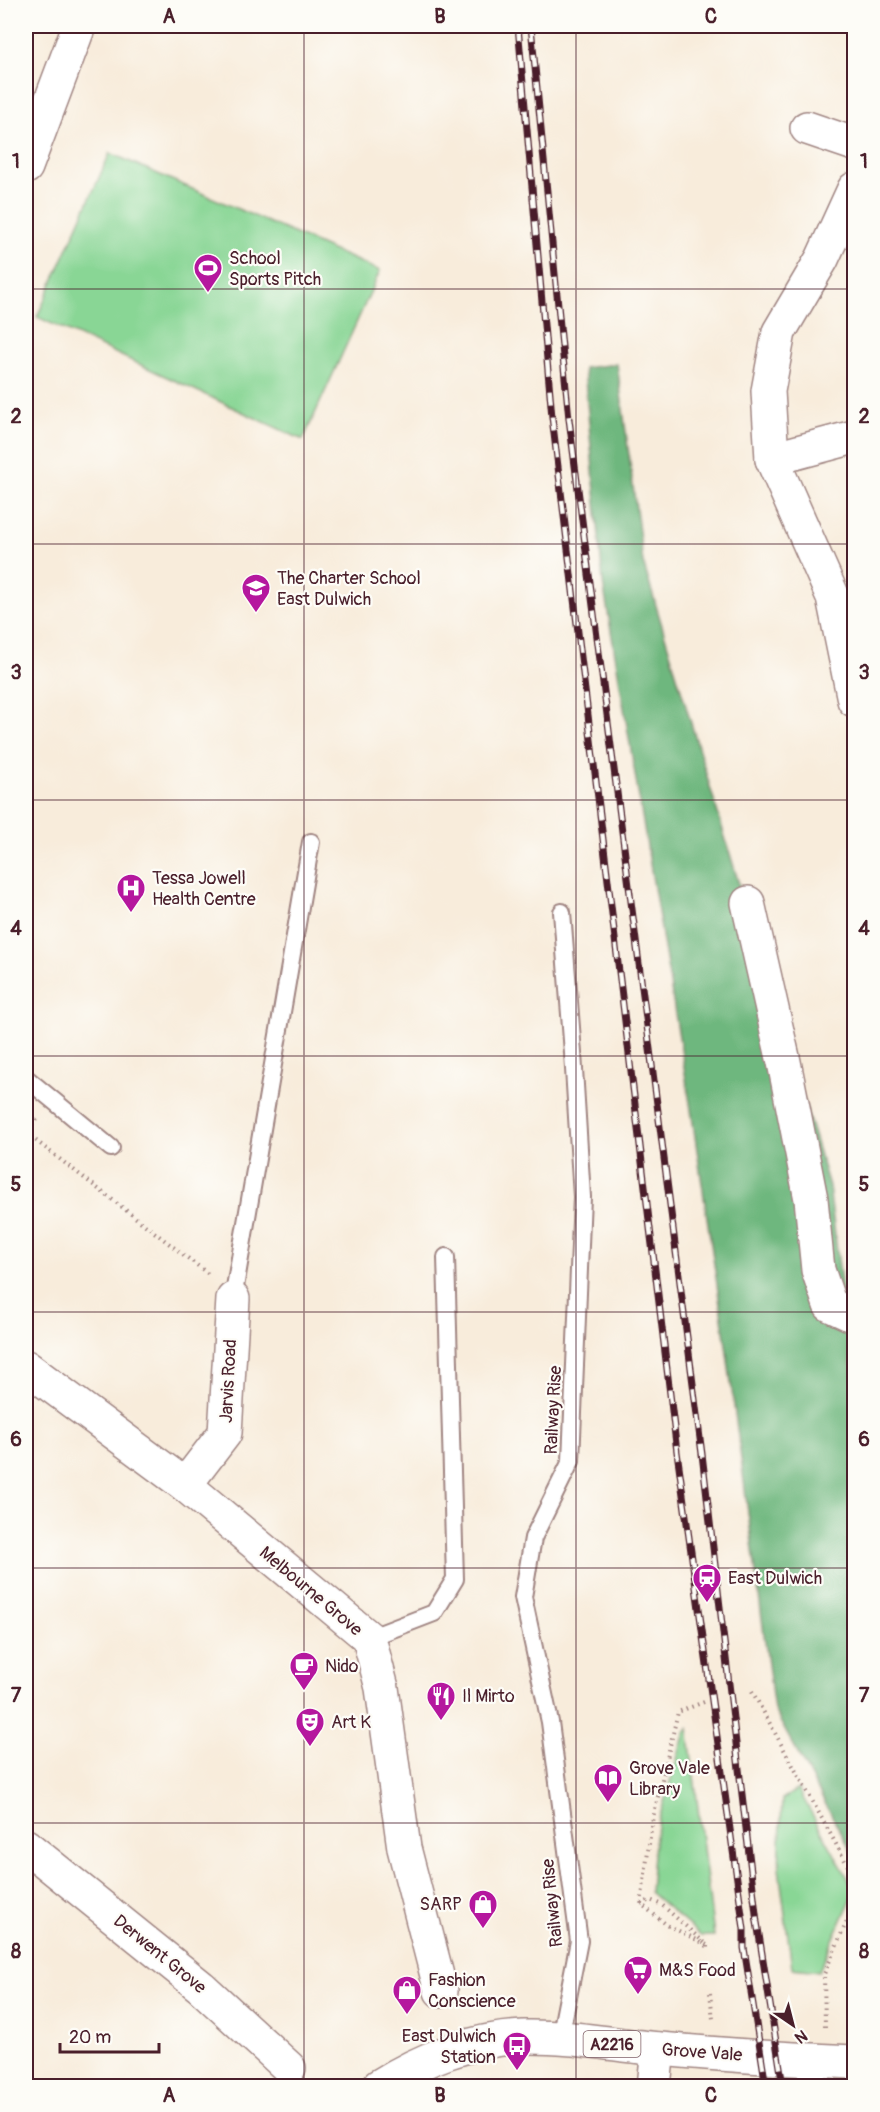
<svg xmlns="http://www.w3.org/2000/svg" width="880" height="2112" viewBox="0 0 880 2112" font-family="Pangolin,sans-serif">
<rect width="100%" height="100%" fill="#fdfcf7"/>
<filter id="ink" filterUnits="userSpaceOnUse"><feTurbulence type="fractalNoise" baseFrequency=".0167" numOctaves="2"/><feDisplacementMap in="SourceGraphic" scale="12" xChannelSelector="R" yChannelSelector="G"/><feConvolveMatrix kernelMatrix="1 2 1 2 8 2 1 2 1" color-interpolation-filters="sRGB"/></filter>
<filter id="wash" filterUnits="userSpaceOnUse"><feTurbulence type="fractalNoise" baseFrequency=".008" numOctaves="4" result="noise"/><feDisplacementMap in="SourceGraphic" scale="24" xChannelSelector="R" yChannelSelector="G"/><feGaussianBlur stdDeviation="1.35" result="paint"/><feColorMatrix in="noise" values="0 0 0 0 0 0 0 0 0 0 0 0 0 0 0 0 0 1.4 0 .05"/><feComposite in="paint" operator="in"/></filter>
<g filter="url(#wash)">
<rect width="100%" height="100%" fill="#f8ecdb"/>
<g fill="#89d695" stroke="#6a7a60" stroke-width="1.5">
<path d="M 110,153 L 380,271 L 303,440 L 37,317 Z"/>
<path d="M 688,1728 L 714,1936 L 701,1936 L 650,1892 L 654,1842 L 658,1822 L 685,1732 Z"/>
<path d="M 798,1789 L 854,1889 L 854,1893 L 819,1971 L 792,1968 L 779,1868 L 782,1799 Z"/>
</g>
<path fill="#6eb77e" stroke="#5c6b54" stroke-width="1.5" d="M 617,364 L 643,562 L 829,1186 L 854,1387 L 854,1856 L 774,1710 L 726,1345 L 690,1103 L 603,583 L 584,368 Z"/>
</g>
<g filter="url(#ink)">
<g fill="none" stroke-linecap="round" stroke-linejoin="round">
<g stroke="#a18683" stroke-width="20">
<g id="service">
<path d="M 26,1078 L 111,1148"/>
<path d="M 233,1299 L 311,842"/>
<path d="M 369,1638 L 434,1613 L 455,1579 L 446,1257"/>
<path d="M 560,2038 L 579,1941 L 550,1722 L 523,1597 L 533,1538 L 571,1461 L 582,1197 L 573,1053 L 562,912"/>
</g>
</g>
<g stroke="#a18683" stroke-width="36">
<g id="minor">
<path d="M 807,128 L 854,144"/>
<path d="M 854,189 L 822,259 L 779,332 L 768,391 L 772,459 L 833,597 L 854,700"/>
<path d="M 772,459 L 854,437"/>
<path d="M 748,903 L 784,1062 L 811,1199 L 818,1270 L 830,1305 L 854,1316"/>
<path d="M 26,1367 L 185,1485 L 369,1638 L 382,1688 L 404,1848 L 441,1991"/>
<path d="M 185,1485 L 225,1433 L 233,1299"/>
<path d="M 26,1846 L 201,1987 L 289,2068"/>
<path d="M 654,2086 L 658,2049"/>
</g>
</g>
<g stroke="#a18683" stroke-width="36">
<g id="primary">
<path d="M 26,167 L 79,26"/>
<path d="M 379,2086 C 421,2059 473,2039 524,2037 C 569,2036 615,2045 660,2049 C 724,2055 790,2059 854,2062"/>
</g>
</g>
<g stroke="#a18683" stroke-width="4" stroke-dasharray="1.5 4.5" stroke-linecap="butt">
<path d="M 37,1119 L 26,1133 L 211,1276"/>
<path d="M 752,1691 L 854,1877"/>
<path d="M 704,1702 L 678,1712 L 652,1822 L 641,1904 L 667,1925 L 707,1945"/>
<path d="M 641,1904 L 650,1900 L 662,1905 L 707,1945 L 707,1949"/>
<path d="M 710,1993 L 713,2019"/>
<path d="M 825,2027 L 824,1974 L 854,1905"/>
</g>
<use href="#service" stroke="#fff" stroke-width="16"/>
<use href="#minor" stroke="#fff" stroke-width="33"/>
<use href="#primary" stroke="#fff" stroke-width="33"/>
<g stroke="#4a1f2b" stroke-width="7">
<g id="rail">
<path d="M 518,26 L 552,417 L 677,1452 L 744,1929 L 744,1948 L 766,2086"/>
<path d="M 531,26 L 569,419 L 702,1454 L 757,1922 L 783,2086"/>
</g>
</g>
<use href="#rail" stroke="#fdfcf7" stroke-width="4.5" stroke-dasharray="14" stroke-linecap="butt"/>
</g>
</g>
<path fill="none" stroke="#4a1f2b" stroke-width="1.5" stroke-opacity="0.55" d="M 304,26 L 304,2086M 576,26 L 576,2086M 26,289 L 854,289M 26,544 L 854,544M 26,800 L 854,800M 26,1056 L 854,1056M 26,1312 L 854,1312M 26,1568 L 854,1568M 26,1823 L 854,1823"/>
<defs>
<g id="stadium-pin" transform="scale(1.5)"><path d="M0 17L-7.5 6A9.5 9.5 0 1 1 7.5 6Z" fill="#b5179e" stroke="#fdfcf7"/><path d="M0-5a6.5 5 0 1 0 0 10a6.5 5 0 1 0 0-10ZM-3.5-1.8h7v3.6h-7Z" fill="#fff"/></g>
<g id="school-pin" transform="scale(1.5)"><path d="M0 17L-7.5 6A9.5 9.5 0 1 1 7.5 6Z" fill="#b5179e" stroke="#fdfcf7"/><path d="M0-5L7-2L0 1L-7-2ZM-4 1L0 2.5L4 1V4Q0 6-4 4Z" fill="#fff"/></g>
<g id="hospital-pin" transform="scale(1.5)"><path d="M0 17L-7.5 6A9.5 9.5 0 1 1 7.5 6Z" fill="#b5179e" stroke="#fdfcf7"/><path d="M-5-5h3v3.5h4V-5h3V5h-3V1.5h-4V5h-3Z" fill="#fff"/></g>
<g id="station-pin" transform="scale(1.5)"><path d="M0 17L-7.5 6A9.5 9.5 0 1 1 7.5 6Z" fill="#b5179e" stroke="#fdfcf7"/><path d="M-3-6H3Q5-6 5-4V2Q5 4 3 4L4.5 6H3L1.5 4h-3L-3 6H-4.5L-3 4Q-5 4-5 2V-4Q-5-6-3-6ZM-3.5-4v3h7v-3ZM-3.5 1v1.5H-2V1ZM2 1v1.5H3.5V1Z" fill="#fff"/></g>
<g id="cafe-pin" transform="scale(1.5)"><path d="M0 17L-7.5 6A9.5 9.5 0 1 1 7.5 6Z" fill="#b5179e" stroke="#fdfcf7"/><path d="M-5.5-4.5H6V0H3Q3 3.5 0 3.5H-2.5Q-5.5 3.5-5.5 0ZM3-3.2v2h1.7v-2ZM-6 4.5H4V6H-6Z" fill="#fff"/></g>
<g id="restaurant-pin" transform="scale(1.5)"><path d="M0 17L-7.5 6A9.5 9.5 0 1 1 7.5 6Z" fill="#b5179e" stroke="#fdfcf7"/><path d="M-5-6h1v4h1v-4h1v4h1v-4h1v5L-1.5 .5V6h-2V.5L-5-1ZM5-6V6H3V1.5H1.5Q1.5-4 5-6Z" fill="#fff"/></g>
<g id="theatre-pin" transform="scale(1.5)"><path d="M0 17L-7.5 6A9.5 9.5 0 1 1 7.5 6Z" fill="#b5179e" stroke="#fdfcf7"/><path d="M-5-5.5Q0-4 5-5.5V0Q5 5 0 6Q-5 5-5 0ZM-3.3-2.5H-1v1.5H-3.3ZM1-2.5H3.3v1.5H1ZM-2.8 1Q0 5.5 2.8 1Z" fill="#fff"/></g>
<g id="library-pin" transform="scale(1.5)"><path d="M0 17L-7.5 6A9.5 9.5 0 1 1 7.5 6Z" fill="#b5179e" stroke="#fdfcf7"/><path d="M-6-4Q-3-5.5-.7-3.5V5Q-3 3-6 4ZM6-4Q3-5.5 .7-3.5V5Q3 3 6 4Z" fill="#fff"/></g>
<g id="shop-pin" transform="scale(1.5)"><path d="M0 17L-7.5 6A9.5 9.5 0 1 1 7.5 6Z" fill="#b5179e" stroke="#fdfcf7"/><path d="M-5-2.5h2.3a2.7 3.5 0 0 1 5.4 0H5L5.5 6h-11ZM-1.5-2.5h3a1.5 2.3 0 0 0-3 0Z" fill="#fff"/></g>
<g id="supermarket-pin" transform="scale(1.5)"><path d="M0 17L-7.5 6A9.5 9.5 0 1 1 7.5 6Z" fill="#b5179e" stroke="#fdfcf7"/><path d="M-6-5.5h2.5l.6 2H6L4.5 2H-2.5L-4.4-4H-6ZM-1.5 3.2a1.3 1.3 0 1 0 .1 0ZM3 3.2a1.3 1.3 0 1 0 .1 0Z" fill="#fff"/></g>
<g id="bus-pin" transform="scale(1.5)"><path d="M0 17L-7.5 6A9.5 9.5 0 1 1 7.5 6Z" fill="#b5179e" stroke="#fdfcf7"/><path d="M-5-6H5V4H4V6H2V4H-2V6H-4V4H-5ZM-3.5-4V0h7V-4ZM-3.5 1.2v1.5H-2V1.2ZM2 1.2v1.5H3.5V1.2Z" fill="#fff"/></g>
</defs>
<g fill-rule="evenodd">
<use href="#stadium-pin" x="208" y="268"/>
<use href="#school-pin" x="256" y="588"/>
<use href="#hospital-pin" x="131" y="888"/>
<use href="#station-pin" x="707" y="1578"/>
<use href="#cafe-pin" x="304" y="1666"/>
<use href="#restaurant-pin" x="441" y="1696"/>
<use href="#theatre-pin" x="310" y="1722"/>
<use href="#library-pin" x="608" y="1778"/>
<use href="#shop-pin" x="483" y="1904"/>
<use href="#supermarket-pin" x="638" y="1970"/>
<use href="#shop-pin" x="407" y="1990"/>
<use href="#bus-pin" x="517" y="2046"/>
</g>
<g text-anchor="middle" stroke-width="4.5" stroke-linejoin="round" paint-order="stroke">
<rect fill="#fdfcf7" stroke="#806168" stroke-width="1.5" x="583.5" y="2031" width="57" height="26" rx="4.5"/>
<g font-size="16" font-weight="bold" fill="#4a1f2b">
<text x="612" y="2050">A2216</text>
</g>
<g font-size="18" fill="#4a1f2b" stroke="#fdfcf7" text-anchor="start">
<text x="229" y="264">School<tspan x="229" dy="21">Sports Pitch</tspan></text>
<text x="277" y="584">The Charter School<tspan x="277" dy="21">East Dulwich</tspan></text>
<text x="152" y="884">Tessa Jowell<tspan x="152" dy="21">Health Centre</tspan></text>
<text x="728" y="1584">East Dulwich</text>
<text x="325" y="1672">Nido</text>
<text x="462" y="1702">Il Mirto</text>
<text x="331" y="1728">Art K</text>
<text x="629" y="1774">Grove Vale<tspan x="629" dy="21">Library</tspan></text>
<text x="462" y="1910" text-anchor="end">SARP</text>
<text x="659" y="1976">M&amp;S Food</text>
<text x="428" y="1986">Fashion<tspan x="428" dy="21">Conscience</tspan></text>
<text x="496" y="2042" text-anchor="end">East Dulwich<tspan x="496" dy="21">Station</tspan></text>
</g>
<g font-size="18" fill="#4a1f2b" stroke="#fdfcf7">
<text transform="translate(228 1381) rotate(-87)" y="6">Jarvis Road</text>
<text transform="translate(553 1410) rotate(-87)" y="6">Railway Rise</text>
<text transform="translate(311 1591) rotate(40)" y="6">Melbourne Grove</text>
<text transform="translate(552 1903) rotate(-96)" y="6">Railway Rise</text>
<text transform="translate(160 1954) rotate(39)" y="6">Derwent Grove</text>
<text transform="translate(702 2052) rotate(4)" y="6">Grove Vale</text>
</g>
</g>
<rect width="880" height="2112" fill="none" stroke="#fdfcf7" stroke-width="66"/>
<g transform="translate(793 2025) rotate(145)" stroke="#fdfcf7" stroke-width="4.5" paint-order="stroke">
<path d="M0-4.5L10 22L0 15L-10 22Z" fill="#4a1f2b"/>
<text y="-9" font-size="16" font-weight="bold" text-anchor="middle" fill="#4a1f2b">N</text>
</g>
<path d="M60 2043v9h99v-9" fill="none" stroke="#4a1f2b" stroke-width="3"/>
<text x="69" y="2043" font-size="18" fill="#4a1f2b" stroke="#fdfcf7" stroke-width="4.5" paint-order="stroke">20 m</text>
<rect x="33" y="33" width="814" height="2046" fill="none" stroke="#4a1f2b" stroke-width="2"/>
<g font-size="20" text-anchor="middle" font-weight="bold" fill="#4a1f2b">
<text x="169" y="23">A</text>
<text x="440" y="23">B</text>
<text x="711" y="23">C</text>
<text x="16" y="168">1</text>
<text x="864" y="168">1</text>
<text x="16" y="423">2</text>
<text x="864" y="423">2</text>
<text x="16" y="679">3</text>
<text x="864" y="679">3</text>
<text x="16" y="935">4</text>
<text x="864" y="935">4</text>
<text x="16" y="1191">5</text>
<text x="864" y="1191">5</text>
<text x="16" y="1446">6</text>
<text x="864" y="1446">6</text>
<text x="16" y="1702">7</text>
<text x="864" y="1702">7</text>
<text x="16" y="1958">8</text>
<text x="864" y="1958">8</text>
<text x="169" y="2102">A</text>
<text x="440" y="2102">B</text>
<text x="711" y="2102">C</text>
</g>
</svg>
